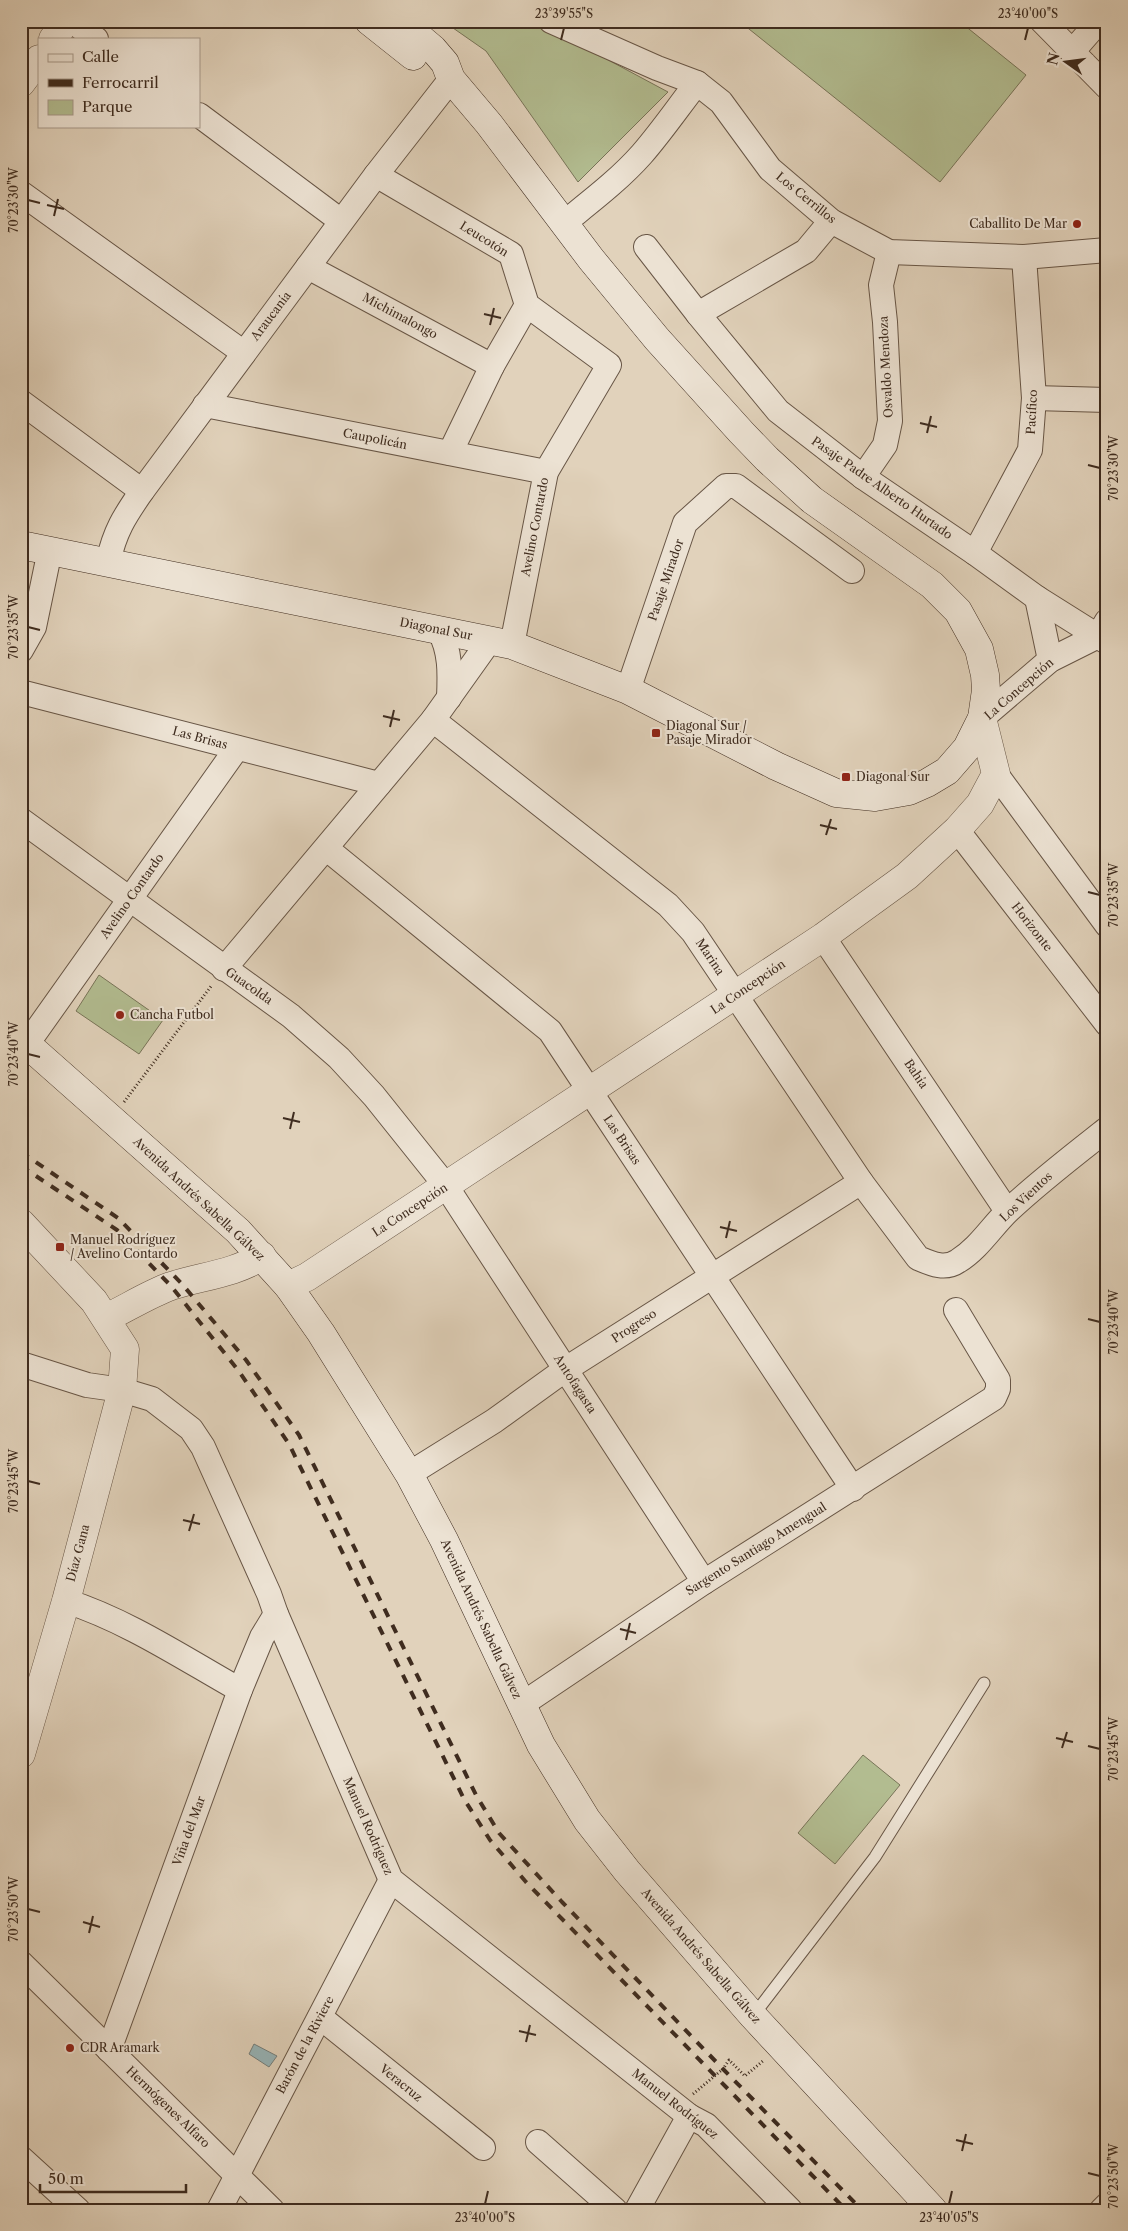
<svg xmlns="http://www.w3.org/2000/svg" width="1128" height="2231" viewBox="0 0 1128 2231" font-family="'Libre Caslon Text',serif">
<rect width="100%" height="100%" fill="#e1d2bb"/>
<filter id="stains"><feTurbulence type="fractalNoise" baseFrequency=".004" numOctaves="4"/><feColorMatrix values="0 0 0 0 .2 0 0 0 0 .09 0 0 0 0 .02 0 0 0 .5 -.17"/></filter>
<radialGradient id="worn" r=".72"><stop offset=".6" stop-color="#630" stop-opacity="0"/><stop offset="1" stop-color="#630" stop-opacity=".3"/></radialGradient>
<g fill="#b2bc90" stroke="#787458">
<path d="M 443,21 L 525,21 L 558,33 L 668,92 L 578,182 L 486,51 Z"/>
<path d="M 739,21 L 959,21 L 1026,75 L 940,182 Z"/>
<path d="M 99,975 L 163,1020 L 139,1054 L 76,1011 Z"/>
<path d="M 863,1755 L 900,1785 L 835,1864 L 798,1833 Z"/>
</g>
<path fill="#97b5b9" stroke="#747e7b" d="M 254,2044 L 277,2056 L 269,2067 L 249,2054 Z"/>
<g fill="none" stroke-linecap="round" stroke-linejoin="round">
<g stroke="#685646" stroke-width="13">
<path id="service" d="M 753,2016 L 875,1857 L 984,1683"/>
</g>
<g stroke="#685646" stroke-width="26">
<g id="minor">
<path d="M 72,21 L 96,39"/>
<path d="M 551,21 L 657,68 L 697,83 L 721,102 L 770,169 L 831,221 L 889,252 L 1024,257 L 1107,250"/>
<path d="M 1042,21 L 1107,87"/>
<path d="M 1072,52 L 1099,21"/>
<path d="M 199,115 L 341,221"/>
<path d="M 376,175 L 511,254 L 527,305 L 609,365 L 546,472 L 512,645"/>
<path d="M 21,193 L 244,353"/>
<path d="M 564,223 C 591,201 619,180 642,154 C 662,131 679,106 697,83"/>
<path d="M 646,247 L 698,314 L 778,411 L 863,477 L 975,553 L 1037,598 L 1107,642"/>
<path d="M 308,267 L 492,366"/>
<path d="M 698,314 L 806,251 L 831,221"/>
<path d="M 1034,398 L 1107,400"/>
<path d="M 21,402 L 142,491"/>
<path d="M 205,405 L 546,472"/>
<path d="M 450,453 L 492,366 L 527,305"/>
<path d="M 863,477 L 885,445 L 890,421 L 885,322 L 881,285 L 889,252"/>
<path d="M 975,553 L 1030,450 L 1034,398 L 1024,257"/>
<path d="M 108,562 C 115,531 124,517 142,491 L 376,175 L 451,79"/>
<path d="M 1037,598 L 1050,660"/>
<path d="M 439,630 C 451,651 450,674 449,698"/>
<path d="M 21,650 L 34,627 L 50,550"/>
<path d="M 628,690 L 685,523 L 726,486 L 736,486 L 852,571"/>
<path d="M 21,692 L 379,784"/>
<path d="M 982,718 L 1050,660 L 1098,636 L 1107,621"/>
<path d="M 433,720 L 668,905 L 693,932 L 861,1182 L 918,1258 C 932,1264 945,1270 958,1261 C 979,1248 992,1226 1009,1210 C 1040,1181 1074,1155 1107,1129"/>
<path d="M 996,774 L 1107,925"/>
<path d="M 21,820 L 291,1016 L 339,1058 L 374,1096 L 446,1186 L 704,1582"/>
<path d="M 957,830 L 1107,1024"/>
<path d="M 327,849 L 550,1031 L 853,1489"/>
<path d="M 823,937 L 1007,1211"/>
<path d="M 224,969 L 433,720 L 490,640"/>
<path d="M 27,1044 L 237,748"/>
<path d="M 21,1364 L 87,1385 L 122,1390 L 152,1399 L 191,1429 L 203,1447 L 269,1594 L 276,1614 L 391,1880 L 689,2116 L 706,2125 L 790,2210"/>
<path d="M 409,1474 L 494,1421 L 566,1369 L 861,1182"/>
<path d="M 66,1601 C 128,1621 183,1658 240,1690"/>
<path d="M 521,1705 L 704,1582 L 994,1398 L 998,1389 L 998,1380 L 956,1310"/>
<path d="M 21,1963 L 272,2210"/>
<path d="M 320,2017 L 483,2148"/>
<path d="M 109,2050 L 240,1690 L 262,1637 L 276,1614"/>
<path d="M 538,2142 L 615,2210"/>
<path d="M 21,2158 L 78,2210"/>
<path d="M 219,2210 L 391,1880"/>
<path d="M 637,2210 L 689,2116"/>
<path d="M 1102,2210 L 1107,2205"/>
</g>
</g>
<g stroke="#685646" stroke-width="29">
<g id="tertiary">
<path d="M 53,39 L 66,21"/>
<path d="M 21,83 L 39,59"/>
<path d="M 21,1223 L 94,1301 L 125,1349 L 122,1390 L 66,1601 L 21,1754"/>
<path d="M 288,1286 L 307,1277 L 823,937 L 907,876 L 957,830 L 980,804 L 996,774 L 982,718"/>
<path d="M 106,1318 C 127,1308 149,1294 171,1286 C 202,1276 234,1274 262,1256"/>
</g>
</g>
<g stroke="#3f2c1f" stroke-width="29">
<g id="secondary">
<path d="M 369,21 L 413,56"/>
<path d="M 21,545 L 512,645 L 628,690 L 776,766 L 836,793 L 875,797 L 909,791 L 927,783 L 947,771 L 967,748 L 982,718 L 986,690 L 985,675 L 979,649 L 958,611 L 932,585 L 812,500 L 767,459 L 741,432 L 657,339 L 591,259 L 489,124 L 451,79 L 445,63 L 433,49 L 400,21"/>
<path d="M 21,1039 L 238,1231 L 288,1286 L 321,1333 L 409,1474 L 444,1540 L 541,1745 L 587,1820 L 627,1871 L 753,2016 L 933,2210"/>
</g>
</g>
<g stroke="#3f2c1f" stroke-width="3" stroke-dasharray="1 2.5" stroke-linecap="butt">
<path d="M 124,1102 L 212,985"/>
<path d="M 693,2094 L 723,2069 L 729,2060 L 745,2076 L 763,2061"/>
</g>
<use href="#service" stroke="#ece2d3" stroke-width="11"/>
<use href="#minor" stroke="#ece2d3" stroke-width="24"/>
<use href="#tertiary" stroke="#ece2d3" stroke-width="28"/>
<use href="#secondary" stroke="#ece2d3" stroke-width="28"/>
<g stroke="#3f2c1f" stroke-width="4" stroke-dasharray="9 9" stroke-linecap="butt">
<path d="M 21,1152 L 118,1218 L 182,1284 L 246,1360 L 299,1435 L 476,1795 L 499,1833 L 562,1902 L 723,2069 L 862,2210"/>
<path d="M 21,1166 L 117,1230 L 171,1286 L 238,1370 L 289,1444 L 464,1799 L 490,1840 L 526,1882 L 846,2210"/>
</g>
</g>
<path fill="none" stroke="#3f2c1f" stroke-width="2" d="M 561,40 L 564,28M 1025,40 L 1028,28M 28,200 L 40,203M 47,205 L 64,209M 54,216 L 58,199M 484,314 L 501,318M 490,325 L 494,308M 920,423 L 937,427M 927,433 L 931,416M 1088,465 L 1100,468M 28,627 L 40,630M 383,716 L 400,720M 390,727 L 394,710M 820,825 L 837,829M 826,835 L 831,819M 1088,892 L 1100,895M 28,1054 L 40,1057M 283,1118 L 300,1122M 290,1129 L 294,1112M 720,1227 L 737,1231M 726,1238 L 730,1221M 1088,1319 L 1100,1322M 28,1481 L 40,1484M 183,1520 L 200,1524M 189,1531 L 194,1514M 620,1629 L 636,1633M 626,1640 L 630,1623M 1056,1738 L 1073,1742M 1088,1746 L 1100,1749M 1062,1748 L 1067,1732M 28,1909 L 40,1912M 83,1922 L 100,1927M 89,1933 L 93,1916M 519,2031 L 536,2035M 526,2042 L 530,2025M 956,2140 L 973,2144M 962,2151 L 966,2134M 1088,2173 L 1100,2176M 485,2204 L 488,2191M 949,2204 L 952,2191"/>
<g fill="#8f2418" stroke="#ece2d3" stroke-width="2">
<circle cx="1077" cy="224" r="5"/>
<rect x="651" y="728" width="10" height="10" rx="2.5"/>
<rect x="841" y="772" width="10" height="10" rx="2.5"/>
<circle cx="120" cy="1015" r="5"/>
<rect x="55" y="1242" width="10" height="10" rx="2.5"/>
<circle cx="70" cy="2048" r="5"/>
</g>
<g text-anchor="middle" stroke-width="4" stroke-linejoin="round" paint-order="stroke">
<g font-size="12" fill="#3f2c1f" stroke="#ece2d3">
<text transform="translate(806 198) rotate(39)" y="4">Los Cerrillos</text>
<text transform="translate(484 239) rotate(32)" y="4">Leucotón</text>
<text transform="translate(271 316) rotate(-53)" y="4">Araucanía</text>
<text transform="translate(400 316) rotate(28)" y="4">Michimalongo</text>
<text transform="translate(886 367) rotate(-93)" y="4">Osvaldo Mendoza</text>
<text transform="translate(1032 412) rotate(-87)" y="4">Pacífico</text>
<text transform="translate(375 439) rotate(11)" y="4">Caupolicán</text>
<text transform="translate(882 488) rotate(35)" y="4">Pasaje Padre Alberto Hurtado</text>
<text transform="translate(535 527) rotate(-79)" y="4">Avelino Contardo</text>
<text transform="translate(666 580) rotate(-71)" y="4">Pasaje Mirador</text>
<text transform="translate(436 629) rotate(11)" y="4">Diagonal Sur</text>
<text transform="translate(1019 689) rotate(-41)" y="4">La Concepción</text>
<text transform="translate(200 738) rotate(15)" y="4">Las Brisas</text>
<text transform="translate(132 896) rotate(-55)" y="4">Avelino Contardo</text>
<text transform="translate(1032 927) rotate(52)" y="4">Horizonte</text>
<text transform="translate(710 957) rotate(56)" y="4">Marina</text>
<text transform="translate(249 986) rotate(35)" y="4">Guacolda</text>
<text transform="translate(748 987) rotate(-34)" y="4">La Concepción</text>
<text transform="translate(916 1074) rotate(56)" y="4">Bahía</text>
<text transform="translate(622 1140) rotate(56)" y="4">Las Brisas</text>
<text transform="translate(1026 1197) rotate(-43)" y="4">Los Vientos</text>
<text transform="translate(199 1199) rotate(43)" y="4">Avenida Andrés Sabella Gálvez</text>
<text transform="translate(410 1210) rotate(-33)" y="4">La Concepción</text>
<text transform="translate(634 1326) rotate(-33)" y="4">Progreso</text>
<text transform="translate(575 1384) rotate(57)" y="4">Antofagasta</text>
<text transform="translate(756 1549) rotate(-32)" y="4">Sargento Santiago Amengual</text>
<text transform="translate(78 1553) rotate(-75)" y="4">Díaz Gana</text>
<text transform="translate(481 1619) rotate(65)" y="4">Avenida Andrés Sabella Gálvez</text>
<text transform="translate(368 1826) rotate(66)" y="4">Manuel Rodríguez</text>
<text transform="translate(189 1831) rotate(-70)" y="4">Viña del Mar</text>
<text transform="translate(701 1956) rotate(49)" y="4">Avenida Andrés Sabella Gálvez</text>
<text transform="translate(305 2045) rotate(-62)" y="4">Barón de la Riviere</text>
<text transform="translate(401 2083) rotate(39)" y="4">Veracruz</text>
<text transform="translate(675 2104) rotate(38)" y="4">Manuel Rodríguez</text>
<text transform="translate(168 2107) rotate(44)" y="4">Hermógenes Alfaro</text>
</g>
<g font-size="12" fill="#3f2c1f" stroke="#ece2d3" text-anchor="start">
<text x="1067" y="228" text-anchor="end">Caballito De Mar</text>
<text x="666" y="730">Diagonal Sur /<tspan x="666" dy="14">Pasaje Mirador</tspan></text>
<text x="856" y="781">Diagonal Sur</text>
<text x="130" y="1019">Cancha Futbol</text>
<text x="70" y="1244">Manuel Rodríguez<tspan x="70" dy="14">/ Avelino Contardo</tspan></text>
<text x="80" y="2052">CDR Aramark</text>
</g>
</g>
<rect width="1128" height="2231" fill="none" stroke="#e1d2bb" stroke-width="55"/>
<rect x="38" y="38" width="162" height="90" fill="#ece2d3" stroke="#a7998b"/>
<rect x="48" y="54" width="25" height="8" fill="#ece2d3" stroke="#a7998b"/>
<text x="82" y="62" font-size="15" fill="#3f2c1f">Calle</text>
<rect x="48" y="79" width="25" height="8" fill="#3f2c1f" stroke="#a7998b"/>
<text x="82" y="88" font-size="15" fill="#3f2c1f">Ferrocarril</text>
<rect x="48" y="100" width="25" height="15" fill="#b2bc90" stroke="#a7998b"/>
<text x="82" y="112" font-size="15" fill="#3f2c1f">Parque</text>
<g transform="translate(1066 62) rotate(284)" stroke="#ece2d3" stroke-width="4" paint-order="stroke">
<path d="M0-4L9 19L0 12L-9 19Z" fill="#3f2c1f"/>
<text y="-8" font-size="14" font-weight="bold" text-anchor="middle" fill="#3f2c1f">N</text>
</g>
<path d="M40 2184v8h146v-8" fill="none" stroke="#3f2c1f" stroke-width="2.5"/>
<text x="48" y="2184" font-size="15" fill="#3f2c1f" stroke="#ece2d3" stroke-width="4" paint-order="stroke">50 m</text>
<rect x="28" y="28" width="1072" height="2176" fill="none" stroke="#3f2c1f" stroke-width="2"/>
<g font-size="12" text-anchor="middle" fill="#3f2c1f">
<text x="564" y="18">23°39'55"S</text>
<text x="1028" y="18">23°40'00"S</text>
<text transform="translate(14 200) rotate(-90)" y="4">70°23'30"W</text>
<text transform="translate(1114 468) rotate(-90)" y="4">70°23'30"W</text>
<text transform="translate(14 627) rotate(-90)" y="4">70°23'35"W</text>
<text transform="translate(1114 895) rotate(-90)" y="4">70°23'35"W</text>
<text transform="translate(14 1054) rotate(-90)" y="4">70°23'40"W</text>
<text transform="translate(1114 1322) rotate(-90)" y="4">70°23'40"W</text>
<text transform="translate(14 1481) rotate(-90)" y="4">70°23'45"W</text>
<text transform="translate(1114 1749) rotate(-90)" y="4">70°23'45"W</text>
<text transform="translate(14 1909) rotate(-90)" y="4">70°23'50"W</text>
<text transform="translate(1114 2176) rotate(-90)" y="4">70°23'50"W</text>
<text x="485" y="2222">23°40'00"S</text>
<text x="949" y="2222">23°40'05"S</text>
</g>
<rect width="100%" height="100%" filter="url(#stains)"/>
<rect width="100%" height="100%" fill="url(#worn)"/>
</svg>
